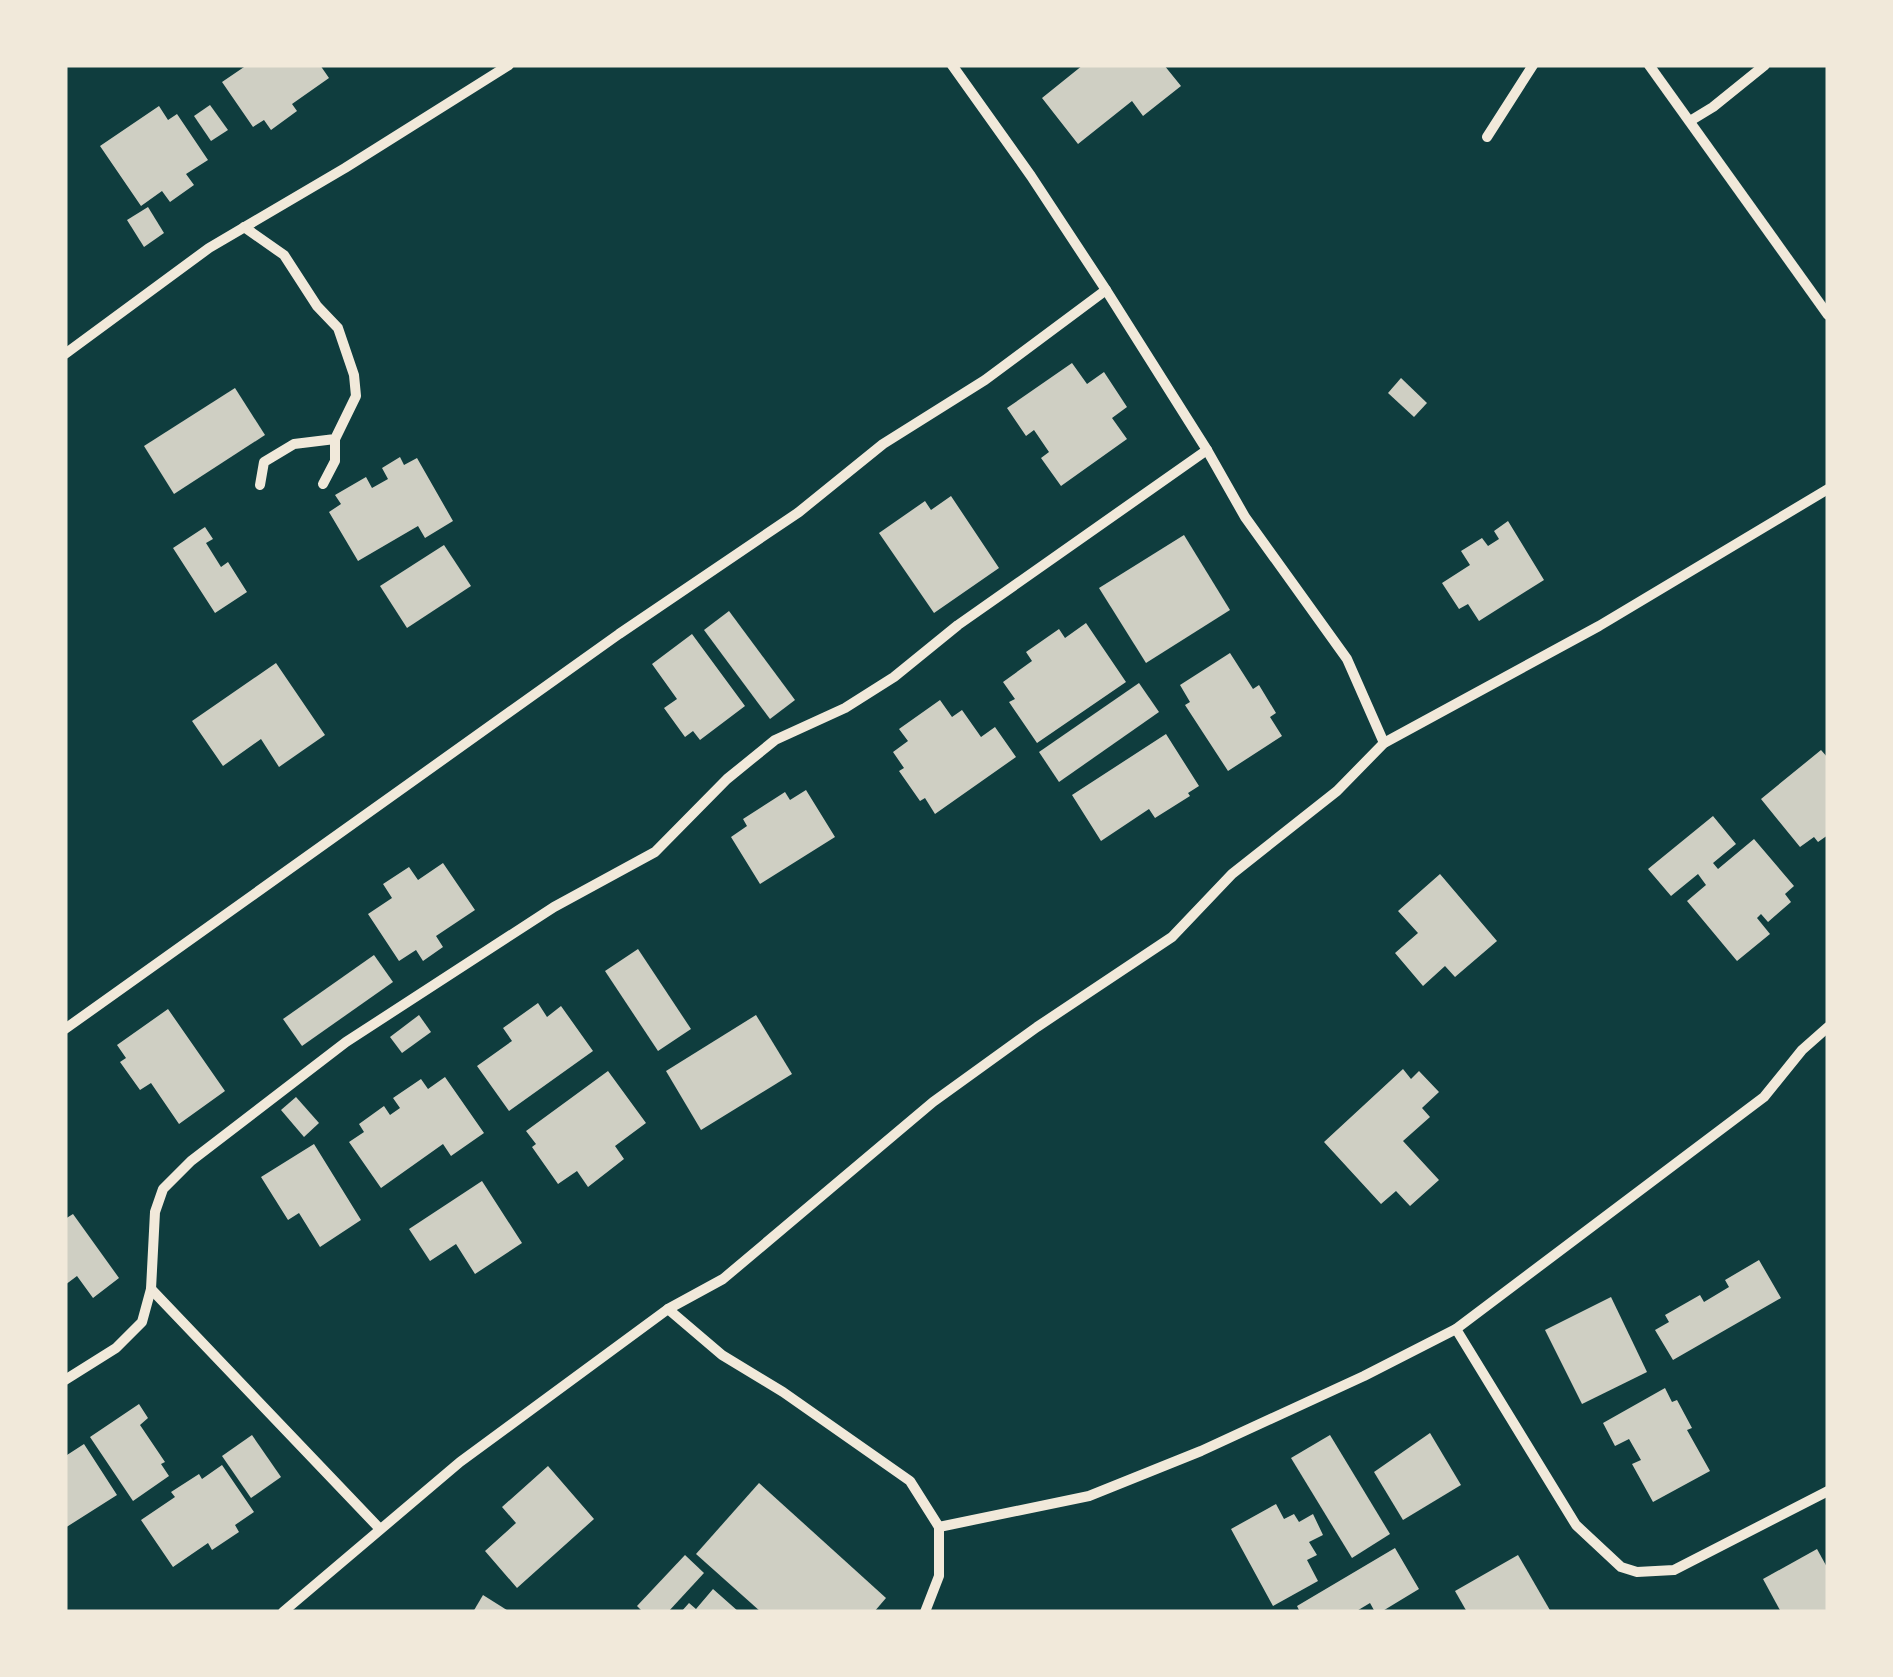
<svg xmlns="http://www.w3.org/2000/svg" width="1893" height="1677" viewBox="0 0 1893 1677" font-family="'Nunito Sans',sans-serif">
<rect width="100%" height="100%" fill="#0f3d3e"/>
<g fill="#cfcfc3">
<path d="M 247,65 L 320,65 L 329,78 L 292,104 L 297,111 L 271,130 L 264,120 L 253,127 L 222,82 Z"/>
<path d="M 1083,65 L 1164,65 L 1181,86 L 1143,116 L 1132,101 L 1078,144 L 1042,98 Z"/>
<path d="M 210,105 L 228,130 L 211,141 L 194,116 Z"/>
<path d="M 159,106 L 168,120 L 177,114 L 208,160 L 186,174 L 194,185 L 170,202 L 162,191 L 141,206 L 100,146 Z"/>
<path d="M 148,207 L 164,233 L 144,247 L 127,220 Z"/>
<path d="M 1072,363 L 1087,384 L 1104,372 L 1127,407 L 1112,418 L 1127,439 L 1061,486 L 1041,458 L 1049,452 L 1034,430 L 1026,436 L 1007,408 Z"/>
<path d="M 1401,378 L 1427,403 L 1414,417 L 1388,393 Z"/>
<path d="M 235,388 L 265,435 L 174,494 L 144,446 Z"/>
<path d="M 400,457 L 404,465 L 417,458 L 453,521 L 425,538 L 418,526 L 358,561 L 329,512 L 341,504 L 335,495 L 366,477 L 372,488 L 388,479 L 382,468 Z"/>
<path d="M 951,496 L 999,568 L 934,613 L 879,533 L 925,501 L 931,510 Z"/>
<path d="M 1508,521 L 1544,580 L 1479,621 L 1468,604 L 1459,609 L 1442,583 L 1470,565 L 1461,551 L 1482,538 L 1488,546 L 1499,539 L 1494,531 Z"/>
<path d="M 205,527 L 213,539 L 206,543 L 221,567 L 228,562 L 247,592 L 215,613 L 173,548 Z"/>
<path d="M 1184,535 L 1230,610 L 1146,663 L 1099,588 Z"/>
<path d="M 444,545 L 471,586 L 407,628 L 380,586 Z"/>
<path d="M 729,611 L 795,700 L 770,719 L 704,630 Z"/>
<path d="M 1086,623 L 1126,682 L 1037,743 L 1009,702 L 1015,699 L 1003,682 L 1032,661 L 1026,652 L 1059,629 L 1065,638 Z"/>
<path d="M 692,634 L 745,706 L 700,740 L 693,731 L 685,737 L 664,708 L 677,699 L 652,664 Z"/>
<path d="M 1230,653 L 1253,689 L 1259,685 L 1276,713 L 1270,717 L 1282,736 L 1228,771 L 1185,705 L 1190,702 L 1180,685 Z"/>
<path d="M 276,663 L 325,735 L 279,767 L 261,739 L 223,766 L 192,721 Z"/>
<path d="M 1139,683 L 1159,712 L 1059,782 L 1039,752 Z"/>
<path d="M 940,700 L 952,717 L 962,710 L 981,737 L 995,727 L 1016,757 L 935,814 L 925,798 L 920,801 L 899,771 L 904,768 L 893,752 L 908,741 L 899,729 Z"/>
<path d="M 1166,734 L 1199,786 L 1188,793 L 1190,796 L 1155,818 L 1149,809 L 1101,841 L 1072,795 Z"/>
<path d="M 1821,750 L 1828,758 L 1828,835 L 1818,842 L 1814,837 L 1800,847 L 1761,799 Z"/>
<path d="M 806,790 L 835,837 L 760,884 L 731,837 L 747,826 L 743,819 L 785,792 L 790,800 Z"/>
<path d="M 1713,816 L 1736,844 L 1713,863 L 1718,869 L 1754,839 L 1794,886 L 1785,894 L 1791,902 L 1768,922 L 1761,914 L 1757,918 L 1770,934 L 1737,961 L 1687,901 L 1706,885 L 1698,874 L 1671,896 L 1648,869 Z"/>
<path d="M 443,863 L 475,910 L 436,936 L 443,947 L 423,961 L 416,950 L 399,961 L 368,914 L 392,898 L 383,884 L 409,867 L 418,880 Z"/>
<path d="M 1440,874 L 1497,941 L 1455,977 L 1445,966 L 1423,986 L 1395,953 L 1418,933 L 1398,911 Z"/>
<path d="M 638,949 L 691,1029 L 658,1051 L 605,971 Z"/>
<path d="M 374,955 L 393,982 L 302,1046 L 283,1019 Z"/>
<path d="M 538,1003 L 547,1017 L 561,1006 L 593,1051 L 509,1111 L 477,1066 L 512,1041 L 503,1028 Z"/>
<path d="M 168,1009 L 225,1091 L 179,1124 L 151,1083 L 140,1090 L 120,1062 L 126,1058 L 117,1045 Z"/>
<path d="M 419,1015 L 431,1032 L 402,1053 L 390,1037 Z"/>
<path d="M 756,1015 L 792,1074 L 701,1130 L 666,1071 Z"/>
<path d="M 1403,1069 L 1411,1079 L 1419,1071 L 1439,1092 L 1422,1108 L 1430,1117 L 1403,1141 L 1439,1180 L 1410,1206 L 1396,1191 L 1381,1204 L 1324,1142 Z"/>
<path d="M 608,1071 L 646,1123 L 615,1146 L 624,1159 L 588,1187 L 577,1171 L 558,1184 L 532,1147 L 536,1144 L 526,1131 Z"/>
<path d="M 445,1077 L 484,1133 L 451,1156 L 443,1144 L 381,1188 L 349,1142 L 364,1132 L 359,1124 L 384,1106 L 390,1115 L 400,1108 L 393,1098 L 421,1079 L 428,1089 Z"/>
<path d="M 296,1097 L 319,1123 L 304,1137 L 281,1110 Z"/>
<path d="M 314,1144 L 361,1220 L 320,1247 L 299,1213 L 288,1220 L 261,1177 Z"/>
<path d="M 482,1181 L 522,1243 L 475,1274 L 456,1244 L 430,1261 L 409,1229 Z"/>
<path d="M 73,1214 L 119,1278 L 93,1298 L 77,1276 L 65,1285 L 65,1219 Z"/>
<path d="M 1759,1260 L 1781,1298 L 1673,1360 L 1655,1330 L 1669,1322 L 1665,1315 L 1700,1295 L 1704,1302 L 1729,1287 L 1725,1280 Z"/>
<path d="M 1611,1297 L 1647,1372 L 1582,1404 L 1545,1330 Z"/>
<path d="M 1665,1388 L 1672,1402 L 1677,1400 L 1692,1428 L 1687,1430 L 1710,1471 L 1653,1502 L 1632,1464 L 1641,1460 L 1629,1439 L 1615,1446 L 1603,1423 Z"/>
<path d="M 139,1404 L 148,1418 L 140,1425 L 165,1462 L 161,1464 L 169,1476 L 133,1501 L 90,1437 Z"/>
<path d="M 1430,1433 L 1461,1485 L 1403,1520 L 1374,1472 Z"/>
<path d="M 252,1435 L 281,1477 L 251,1498 L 222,1456 Z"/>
<path d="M 1330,1435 L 1390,1534 L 1352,1558 L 1291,1458 Z"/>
<path d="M 84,1444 L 117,1495 L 65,1528 L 65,1451 L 67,1455 Z"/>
<path d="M 222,1465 L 254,1512 L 235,1525 L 239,1532 L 212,1550 L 208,1543 L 173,1567 L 141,1520 L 175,1497 L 171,1492 L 199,1474 L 202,1479 Z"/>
<path d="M 548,1466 L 594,1519 L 517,1588 L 485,1551 L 516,1523 L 502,1507 Z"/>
<path d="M 759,1483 L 886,1598 L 874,1612 L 761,1612 L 696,1554 Z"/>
<path d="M 1276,1504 L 1284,1519 L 1294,1514 L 1299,1522 L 1313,1514 L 1323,1535 L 1309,1542 L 1317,1555 L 1307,1560 L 1318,1581 L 1273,1606 L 1231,1529 Z"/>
<path d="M 1395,1548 L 1419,1589 L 1381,1612 L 1375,1612 L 1370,1603 L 1355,1612 L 1300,1612 L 1297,1606 Z"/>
<path d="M 1817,1549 L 1828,1569 L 1828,1612 L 1781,1612 L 1763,1579 Z"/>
<path d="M 685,1555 L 704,1573 L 668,1612 L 643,1612 L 637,1606 Z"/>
<path d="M 1518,1555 L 1551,1612 L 1467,1612 L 1455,1591 Z"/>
<path d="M 713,1589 L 739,1612 L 681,1612 L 689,1603 L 696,1609 Z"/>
<path d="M 483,1595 L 510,1612 L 473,1612 Z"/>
</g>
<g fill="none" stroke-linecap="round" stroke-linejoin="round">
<g stroke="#f1e9da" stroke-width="10">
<path d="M 952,65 L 1031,176 L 1106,290 L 1207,450 L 1245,517 L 1347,659 L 1384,743"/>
<path d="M 1649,65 L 1828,315"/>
<path d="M 1690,121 L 1713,107 L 1765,65"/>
<path d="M 1487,137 L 1533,65"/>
<path d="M 244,227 L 284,255 L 317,306 L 338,328 L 354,375 L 356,396 L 335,439 L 294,444 L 264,462 L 260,485"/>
<path d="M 65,354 L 209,248 L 345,168 L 509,65"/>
<path d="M 323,484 L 335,461 L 335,439"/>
<path d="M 65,1029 L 619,634 L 799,512 L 883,444 L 985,380 L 1106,290"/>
<path d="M 151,1289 L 380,1529"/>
<path d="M 668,1309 L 722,1355 L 783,1392 L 910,1481 L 939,1527 L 939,1576 L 925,1612"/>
<path d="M 1456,1329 L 1576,1525 L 1621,1567 L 1637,1572 L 1674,1570 L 1828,1491"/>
<path d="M 65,1380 L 116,1348 L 142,1322 L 151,1289 L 155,1212 L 163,1189 L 191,1161 L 346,1042 L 554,907 L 655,852 L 727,779 L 775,740 L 845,708 L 894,677 L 958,625 L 1207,450"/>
<path d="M 939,1527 L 1089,1496 L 1201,1451 L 1364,1376 L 1456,1329 L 1764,1097 L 1802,1050 L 1828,1027"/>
<path d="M 283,1612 L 460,1462 L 668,1309 L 723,1279 L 933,1102 L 1037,1027 L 1172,937 L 1232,874 L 1337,791 L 1384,743 L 1599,626 L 1828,489"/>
</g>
</g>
<rect width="1893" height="1677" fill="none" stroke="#f1e9da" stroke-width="135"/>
</svg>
